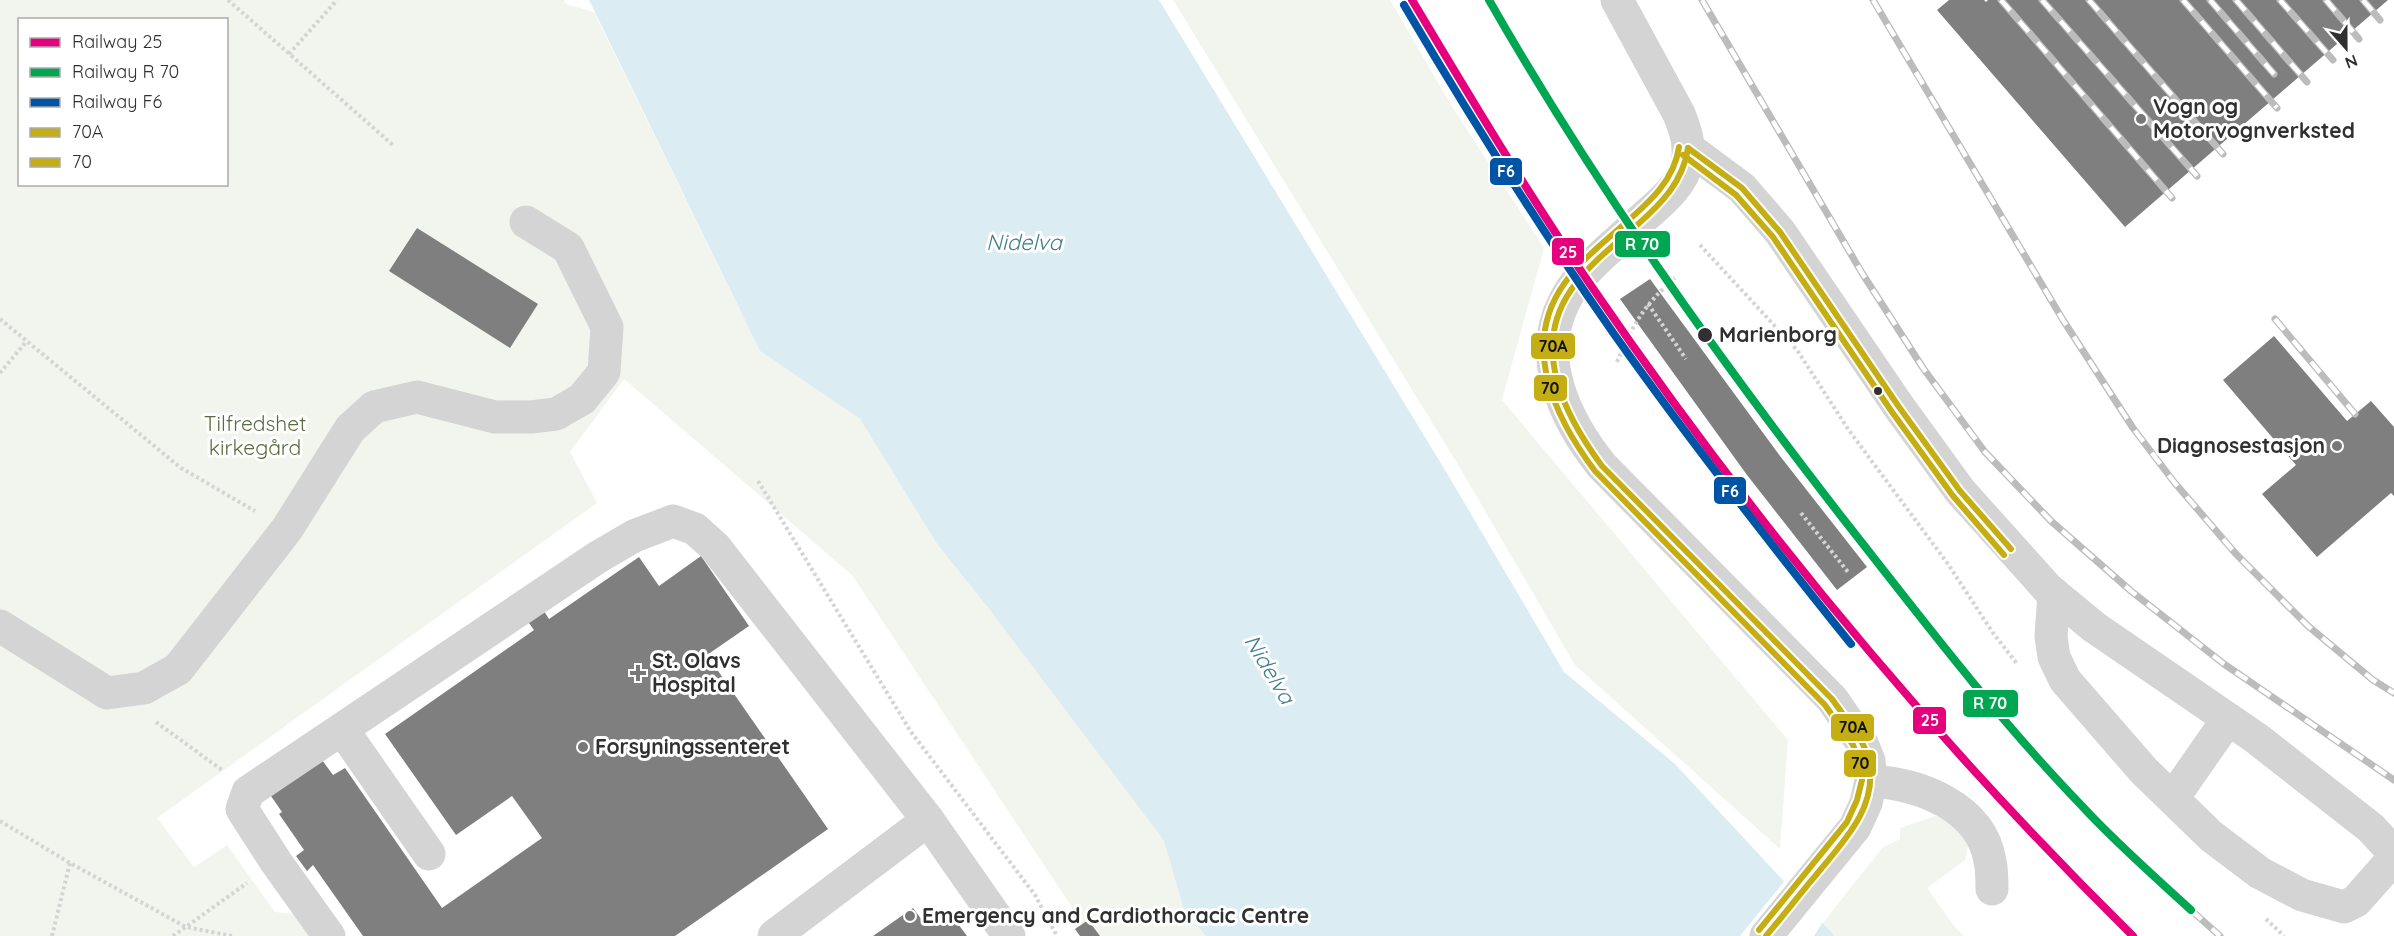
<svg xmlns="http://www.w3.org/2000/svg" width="2394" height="936" viewBox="0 0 2394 936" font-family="Quicksand,sans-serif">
<rect width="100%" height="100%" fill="#fff"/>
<g fill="#f2f5ed" fill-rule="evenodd">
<path d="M 0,0 L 564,0 L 566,4 L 594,12 L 760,351 L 860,419 L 937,544 L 990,610 L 1164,841 L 1184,910 L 1206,936 L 1091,936 L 852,575 L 624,379 L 570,452 L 597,503 L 157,818 L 194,867 L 227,845 L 275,912 L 305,915 L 320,936 L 0,936 ZM 20,20 L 226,20 L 226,184 L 20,184 Z"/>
<path d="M 1173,0 L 1390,0 L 1451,105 L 1544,248 L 1502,400 L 1788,740 L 1780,849 L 1575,665 L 1457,463 Z"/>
<path d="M 1935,816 L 1956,819 L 1969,842 L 1965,860 L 1927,888 L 1954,926 L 1964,936 L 1835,936 L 1823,923 L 1882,848 L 1900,839 L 1900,828 Z"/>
</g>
<path fill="#dbecf2" d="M 589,0 L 1159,0 L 1448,475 L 1564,672 L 1675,764 L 1835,936 L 1206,936 L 1184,910 L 1164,841 L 990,610 L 937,544 L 860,419 L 760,351 Z"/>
<path fill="#fff" d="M 1786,879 L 1824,920 L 1814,936 L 1740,936 Z"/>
<g fill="#7f7f7f">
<path d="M 1949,0 L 1984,0 L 1986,2 L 1988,0 L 2388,0 L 2125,227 L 1937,10 Z"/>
<path d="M 417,228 L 538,304 L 510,348 L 389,271 Z"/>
<path d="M 1650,279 L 1780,456 L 1867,567 L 1837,590 L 1747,475 L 1620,299 Z"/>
<path d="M 2274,336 L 2347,421 L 2371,401 L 2394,427 L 2394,496 L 2391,493 L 2317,557 L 2262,494 L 2296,465 L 2223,380 Z"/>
<path d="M 701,556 L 749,626 L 707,655 L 828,829 L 675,936 L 363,936 L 313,865 L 307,871 L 296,856 L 304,850 L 279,814 L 282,812 L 271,796 L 322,760 L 333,775 L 345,768 L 442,908 L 542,838 L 512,796 L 456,835 L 385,734 L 534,630 L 526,619 L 542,608 L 549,619 L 639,557 L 659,586 Z"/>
<path d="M 913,908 L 925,924 L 947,909 L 967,936 L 873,936 Z"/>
<path d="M 1088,920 L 1100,936 L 1080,936 L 1075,929 Z"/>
</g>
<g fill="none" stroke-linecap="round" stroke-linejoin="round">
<g stroke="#d4d4d4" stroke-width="4" stroke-dasharray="3 3" stroke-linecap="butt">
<path d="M 228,0 L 394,146"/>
<path d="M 289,54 L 337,0"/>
<path d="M 1700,245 L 1797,350 L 1848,429 L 1948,564 L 1993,633 L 2018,665"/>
<path d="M 1648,304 L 1686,359"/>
<path d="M 0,319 L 181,468 L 255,511"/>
<path d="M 1617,362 C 1635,322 1642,307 1675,278"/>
<path d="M 0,373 L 26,342"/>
<path d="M 758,481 L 911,732 L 1035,895 L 1057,936"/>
<path d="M 1801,513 L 1848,572"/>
<path d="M 156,722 L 222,770"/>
<path d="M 0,821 L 70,863 L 186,927 L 232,936"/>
<path d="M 2266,919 L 2284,936"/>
<path d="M 52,936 L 70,863"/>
<path d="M 173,936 L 247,883"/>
</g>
<g stroke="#d4d4d4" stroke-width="33">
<path d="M 1617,0 L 1679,114 C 1685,129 1691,146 1687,163 C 1682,186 1659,204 1642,219 C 1616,244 1580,269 1564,302 C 1535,359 1566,421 1602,466 L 1832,699 L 1861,741 L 1869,761 L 1871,781 L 1866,803 L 1855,827 L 1766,936"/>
<path d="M 1688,148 L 1742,188 L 1780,232 L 1899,407 L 1960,491 L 2048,589 L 2094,627 L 2256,738 L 2371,828 L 2394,853"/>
<path d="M 2054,594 L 2051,636 L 2054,657 L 2065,680 L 2144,771 L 2211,836 L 2260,873 L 2302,895 L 2344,907 L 2356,901 L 2394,858"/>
<path d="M 0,626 L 107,693 L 144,688 L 178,669 L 287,529 L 350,429 L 374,407 L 417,397 L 495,417 L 531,417 L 556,414 L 582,399 L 604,372 L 607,327 L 568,248 L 526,222"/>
<path d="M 342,729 L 429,854"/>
<path d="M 1871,781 C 1919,784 1981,806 1990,861 C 1992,870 1992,880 1992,889"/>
<path d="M 2173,798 L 2228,719"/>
<path d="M 928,820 L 1009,936"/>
<path d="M 329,936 L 276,862 L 242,809 L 248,792 L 598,557 L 634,536 L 673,521 L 695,529 L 715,547 L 928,820 L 774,936"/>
</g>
<g stroke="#bcbcbc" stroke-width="7">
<g id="rail">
<path d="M 1702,0 L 1862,273 L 1923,368 L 1985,452 L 2051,521 L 2131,591 L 2224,664 L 2394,780"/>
<path d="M 1873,0 L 2063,320 L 2133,428 L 2174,482 L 2236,554 L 2308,626 L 2373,680 L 2394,693"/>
<path d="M 2001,0 L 2172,198"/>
<path d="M 2042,0 L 2197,176"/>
<path d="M 2089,0 L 2223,154"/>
<path d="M 2183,0 L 2277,108"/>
<path d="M 2210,0 L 2274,74"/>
<path d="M 2236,0 L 2307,82"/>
<path d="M 2280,0 L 2333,60"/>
<path d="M 2326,0 L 2359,39"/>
<path d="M 2363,0 L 2380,20"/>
<path d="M 2275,319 L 2355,414"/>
<path d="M 2191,910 L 2220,936"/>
</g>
</g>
<use href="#rail" stroke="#fff" stroke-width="4.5" stroke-dasharray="14" stroke-linecap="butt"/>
<g stroke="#fff" stroke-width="10">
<g id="bus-1">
<path d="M 1688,148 C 1683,182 1661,204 1636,226 C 1613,246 1588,265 1571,290 C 1530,349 1565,416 1602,466 L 1832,699 C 1845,718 1865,739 1869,762 C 1878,808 1842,843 1816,875 C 1799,895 1783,916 1766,936"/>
<path d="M 1688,148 L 1742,188 L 1780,232 L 1899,407 L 1960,491 L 2011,549"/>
</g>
</g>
<g stroke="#fff" stroke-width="10">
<g id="bus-2">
<path d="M 1679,147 C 1674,182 1647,204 1622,226 C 1602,244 1580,261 1564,284 C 1520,346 1555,418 1595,471 L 1825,705 L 1853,745 L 1860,763 L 1862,780 L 1857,800 L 1847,822 L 1759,930"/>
<path d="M 1683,155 L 1736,195 L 1773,237 L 1892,412 L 1953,496 L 2004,555"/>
</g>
</g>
<use href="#bus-1" stroke="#c4ae13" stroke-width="6"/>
<use href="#bus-2" stroke="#c4ae13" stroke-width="6"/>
<g stroke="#fff" stroke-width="12">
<path id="rail-1" d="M 1412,0 C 1470,97 1528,194 1592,287 C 1751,519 1933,739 2133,936"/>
</g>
<g stroke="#fff" stroke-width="12">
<path id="rail-2" d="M 1489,0 C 1593,182 1713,351 1841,516 C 1919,615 1995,716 2082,806 C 2116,843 2154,876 2191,910"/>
</g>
<g stroke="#fff" stroke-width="12">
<path id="rail-3" d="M 1404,5 C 1470,117 1539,227 1614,334 C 1689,440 1769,542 1851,644"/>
</g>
<use href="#rail-1" stroke="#e5007d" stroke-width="8"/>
<use href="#rail-2" stroke="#00a651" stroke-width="8"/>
<use href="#rail-3" stroke="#0054a6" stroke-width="8"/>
</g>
<g fill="#787878" stroke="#fff" stroke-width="2">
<circle cx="2141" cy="119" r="6"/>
<circle cx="2337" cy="446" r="6"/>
<path d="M635 664h6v6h6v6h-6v6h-6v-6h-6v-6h6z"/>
<circle cx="583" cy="747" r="6"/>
<circle cx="910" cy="916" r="6"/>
</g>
<g fill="#303030" stroke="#fff" stroke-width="2">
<circle cx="1705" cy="335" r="8"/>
<circle cx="1878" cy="391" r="5"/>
</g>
<g text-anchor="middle" stroke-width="6" stroke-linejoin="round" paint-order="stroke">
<g font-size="21" font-weight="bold" fill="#303030" stroke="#fff" text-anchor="start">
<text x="2153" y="114">Vogn og<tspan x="2153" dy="24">Motorvognverksted</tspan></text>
<text x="2325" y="453" text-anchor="end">Diagnosestasjon</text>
<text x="652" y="668">St. Olavs<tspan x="652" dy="24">Hospital</tspan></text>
<text x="595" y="754">Forsyningssenteret</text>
<text x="922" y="923">Emergency and Cardiothoracic Centre</text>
</g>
<g font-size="21" font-weight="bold" fill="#303030" stroke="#fff" text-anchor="start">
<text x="1719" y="342">Marienborg</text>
</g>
<g font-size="21" fill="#5a6b3e" stroke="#fff">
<text x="255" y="431">Tilfredshet<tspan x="255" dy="24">kirkegård</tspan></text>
</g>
<g font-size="22" font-style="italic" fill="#3f7d91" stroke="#fff">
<text x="1024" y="250">Nidelva</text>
<text transform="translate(1270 669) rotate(59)" y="8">Nidelva</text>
</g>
</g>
<g stroke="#fff" stroke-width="2">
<rect x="1489" y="157" width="34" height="29" rx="6" fill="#0054a6"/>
<rect x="1614" y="230" width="57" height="28" rx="6" fill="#00a651"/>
<rect x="1551" y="237" width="34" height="29" rx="6" fill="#e5007d"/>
<rect x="1530" y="332" width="46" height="28" rx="6" fill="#c4ae13"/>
<rect x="1533" y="374" width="35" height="28" rx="6" fill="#c4ae13"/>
<rect x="1713" y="476" width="34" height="29" rx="6" fill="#0054a6"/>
<rect x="1962" y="689" width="57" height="29" rx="6" fill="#00a651"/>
<rect x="1912" y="706" width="35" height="29" rx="6" fill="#e5007d"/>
<rect x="1830" y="713" width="45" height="29" rx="6" fill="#c4ae13"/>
<rect x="1843" y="749" width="34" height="29" rx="6" fill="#c4ae13"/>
</g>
<g font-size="16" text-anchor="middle" font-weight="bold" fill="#fff">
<text x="1506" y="177">F6</text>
<text x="1642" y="250">R 70</text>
<text x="1568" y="258">25</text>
<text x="1730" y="497">F6</text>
<text x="1990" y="709">R 70</text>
<text x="1930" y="726">25</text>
</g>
<g font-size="16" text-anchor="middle" font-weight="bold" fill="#111">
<text x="1553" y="352">70A</text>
<text x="1550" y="394">70</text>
<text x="1853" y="733">70A</text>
<text x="1860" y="769">70</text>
</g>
<rect x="18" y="18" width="210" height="168" fill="#ffffff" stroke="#acacac" stroke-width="1.5"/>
<rect x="30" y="38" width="30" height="9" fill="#e5007d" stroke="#acacac" stroke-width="1.5"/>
<text x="72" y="48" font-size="18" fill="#303030">Railway 25</text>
<rect x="30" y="68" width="30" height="9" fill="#00a651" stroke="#acacac" stroke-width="1.5"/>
<text x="72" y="78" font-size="18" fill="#303030">Railway R 70</text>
<rect x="30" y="98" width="30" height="9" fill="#0054a6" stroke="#acacac" stroke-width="1.5"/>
<text x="72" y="108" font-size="18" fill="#303030">Railway F6</text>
<rect x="30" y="128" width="30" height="9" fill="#c4ae13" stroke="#acacac" stroke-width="1.5"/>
<text x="72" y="138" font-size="18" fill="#303030">70A</text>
<rect x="30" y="158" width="30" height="9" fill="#c4ae13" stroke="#acacac" stroke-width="1.5"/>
<text x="72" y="168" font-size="18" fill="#303030">70</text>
<g transform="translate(2346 48) rotate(159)" stroke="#ffffff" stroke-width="4.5" paint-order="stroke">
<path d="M0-4.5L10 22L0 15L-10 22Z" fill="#303030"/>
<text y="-9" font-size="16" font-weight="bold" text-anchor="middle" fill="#303030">N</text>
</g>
</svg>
